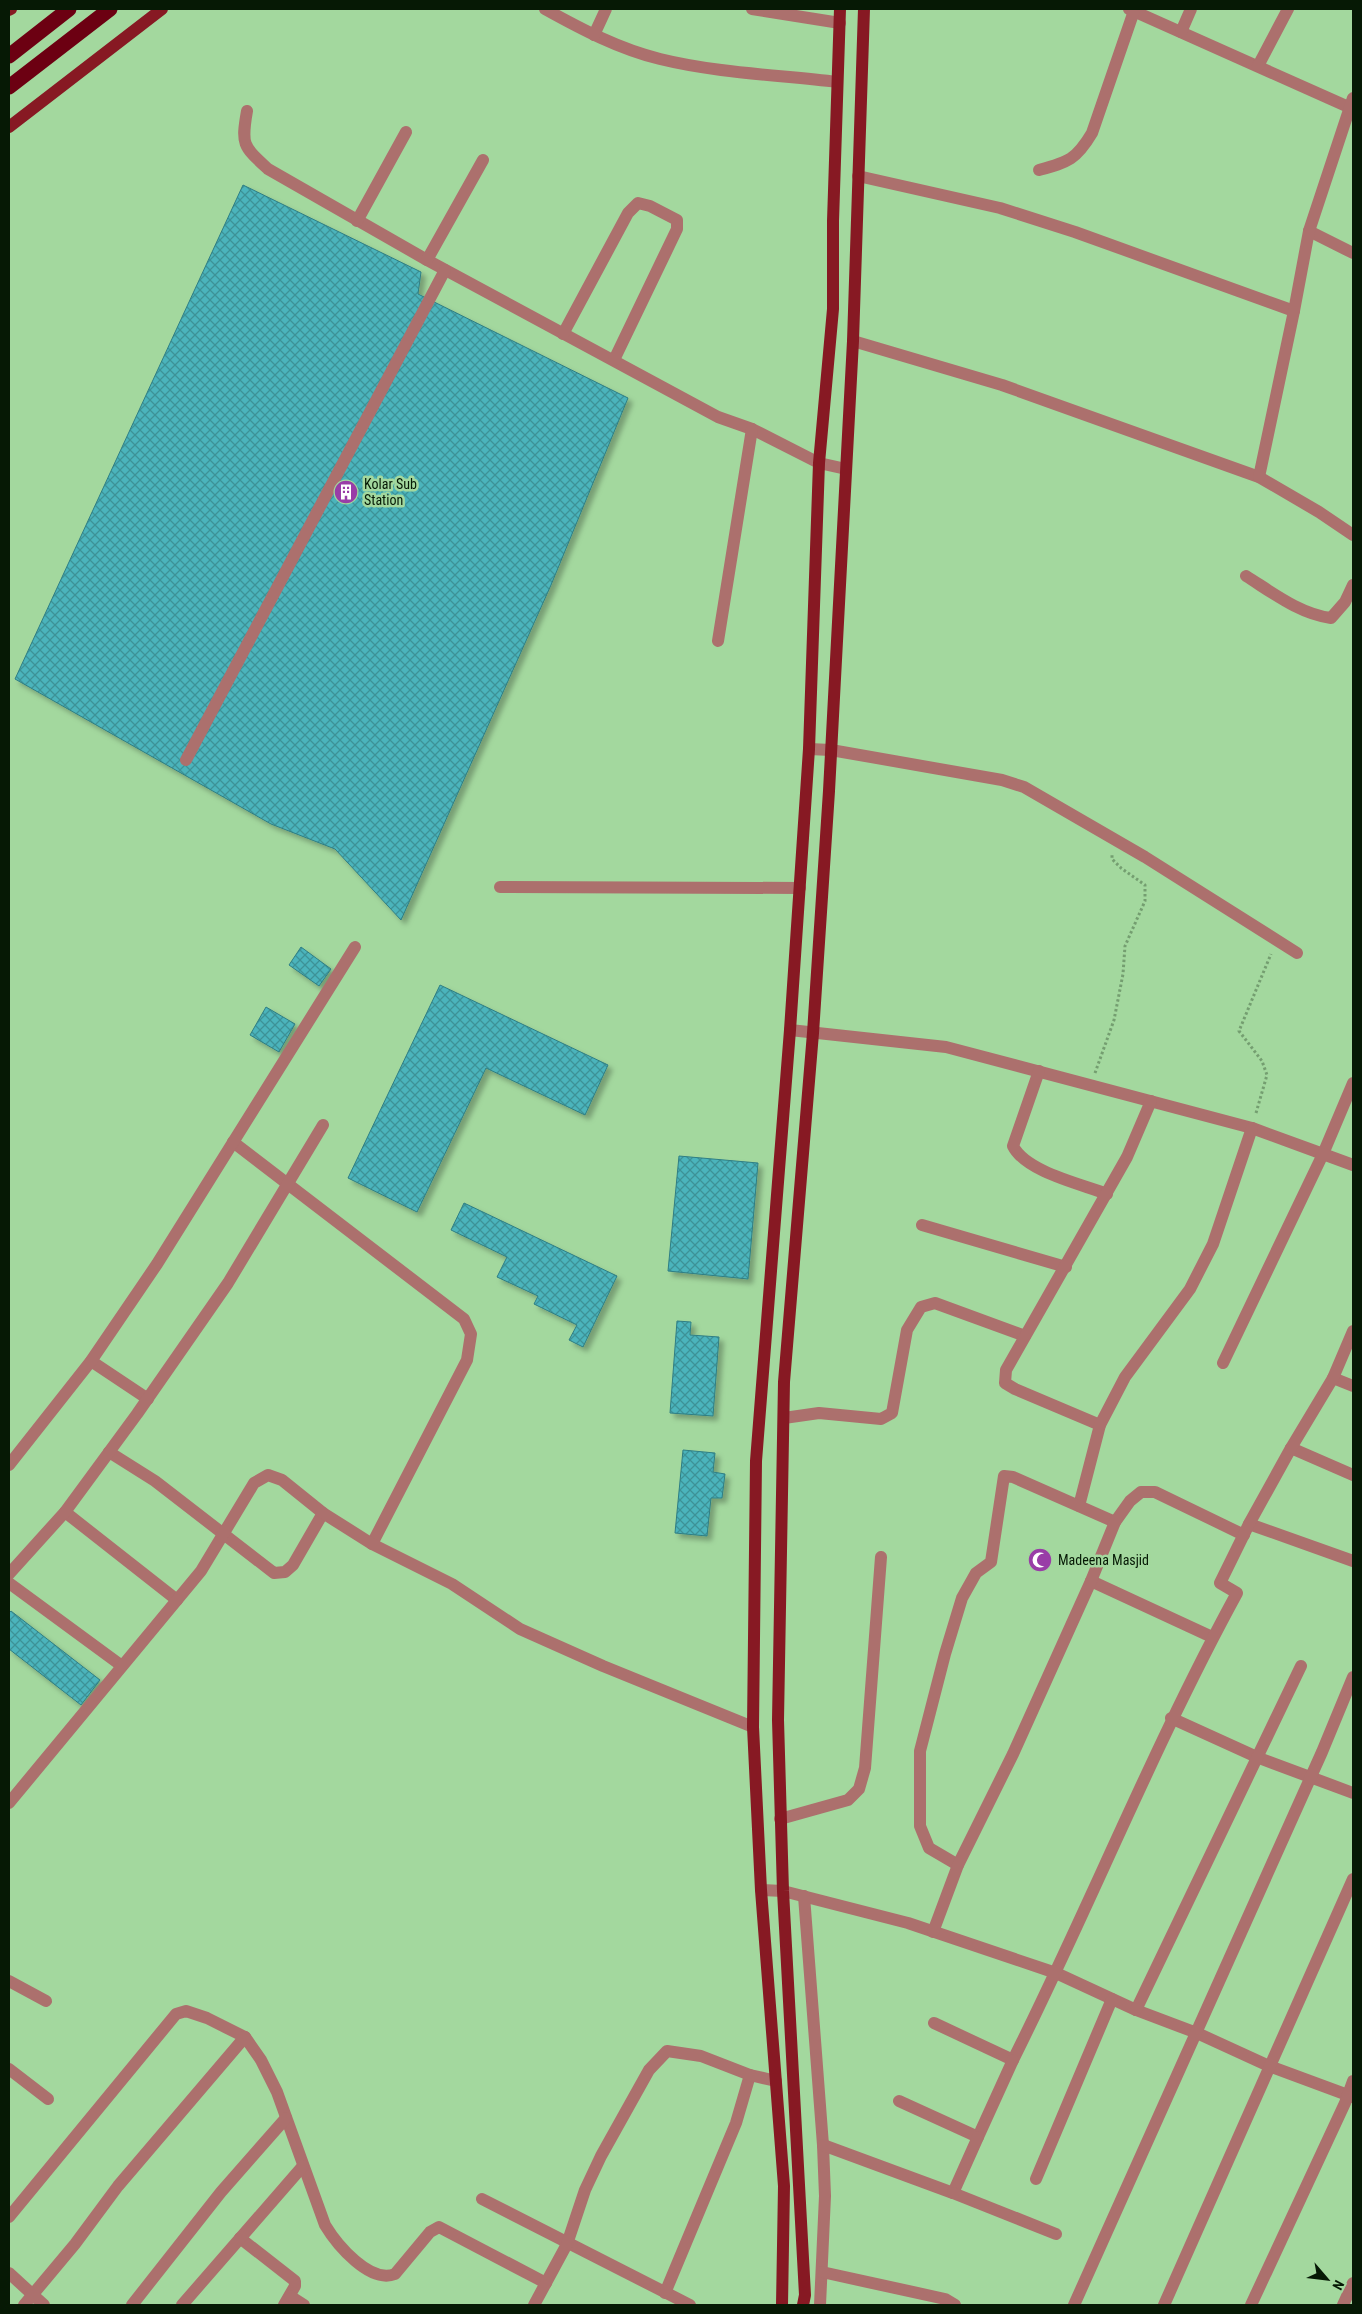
<svg xmlns="http://www.w3.org/2000/svg" width="1362" height="2314" viewBox="0 0 1362 2314" font-family="'Roboto Condensed',sans-serif">
<defs>
<pattern id="building-cross-hatch" width="8" height="8" patternUnits="userSpaceOnUse" patternTransform="scale(1.25)"><rect width="8" height="8" fill="#4bb4bc"/><path d="M0 0l8 8M0 8l8-8" fill="none" stroke="#3c9297"/></pattern>
<filter id="shadow"><feDropShadow dx="4.5" dy="4.5" stdDeviation="2.5" flood-color="#0004"/></filter>
</defs>
<rect width="100%" height="100%" fill="#a3d89e"/>
<g fill="url(#building-cross-hatch)" stroke="#2e7e84" filter="url(#shadow)">
<path d="M 243,185 L 421,272 L 418,294 L 628,398 L 551,585 L 401,920 L 335,849 L 271,824 L 15,679 Z"/>
<path d="M 301,947 L 331,969 L 319,986 L 289,965 Z"/>
<path d="M 440,985 L 608,1065 L 585,1115 L 486,1068 L 417,1212 L 348,1178 Z"/>
<path d="M 266,1007 L 295,1024 L 279,1052 L 250,1035 Z"/>
<path d="M 679,1156 L 758,1163 L 748,1279 L 668,1271 Z"/>
<path d="M 464,1203 L 617,1276 L 583,1347 L 569,1340 L 577,1325 L 534,1304 L 538,1296 L 497,1277 L 507,1257 L 451,1230 Z"/>
<path d="M 677,1321 L 691,1322 L 690,1335 L 719,1337 L 713,1416 L 670,1413 Z"/>
<path d="M 683,1450 L 715,1453 L 713,1472 L 725,1474 L 722,1498 L 711,1498 L 707,1536 L 675,1533 Z"/>
<path d="M 11,1611 L 100,1680 L 81,1705 L 9,1649 L 9,1613 Z"/>
</g>
<g fill="none" stroke-linecap="round" stroke-linejoin="round">
<g stroke="#749e70" stroke-width="3" stroke-dasharray="2.5 2.5" stroke-linecap="butt">
<path d="M 1095,1073 L 1114,1020 L 1123,974 L 1125,946 L 1145,901 L 1145,885 L 1121,868 L 1112,859 L 1112,854"/>
<path d="M 1256,1113 L 1267,1075 L 1262,1061 L 1239,1031 L 1271,954"/>
</g>
<g stroke="#ac706d" stroke-width="12">
<path d="M 545,9 C 581,29 619,49 660,59 C 717,73 779,75 837,82"/>
<path d="M 752,9 L 840,23"/>
<path d="M 1129,9 L 1353,109"/>
<path d="M 1181,32 L 1191,9"/>
<path d="M 594,35 L 606,9"/>
<path d="M 1258,66 L 1288,9"/>
<path d="M 247,111 C 241,145 243,146 268,169 L 427,260 L 718,417 L 752,429 L 819,463 L 846,469"/>
<path d="M 1039,170 C 1068,162 1076,160 1092,133 L 1134,11"/>
<path d="M 858,176 L 1000,208 L 1075,232 L 1294,311"/>
<path d="M 357,221 L 406,132"/>
<path d="M 1309,231 L 1353,253"/>
<path d="M 427,260 L 483,160"/>
<path d="M 563,334 L 628,213 L 638,203 L 650,206 L 677,220 L 677,229 L 614,360"/>
<path d="M 853,341 L 1002,385 L 1259,477 L 1319,512 L 1353,535"/>
<path d="M 1259,477 L 1294,311 L 1309,231 L 1353,98"/>
<path d="M 1246,576 C 1273,593 1300,614 1331,618 L 1345,602 L 1353,585"/>
<path d="M 718,641 L 752,429"/>
<path d="M 809,749 L 831,750 L 1002,780 L 1024,787 L 1145,857 L 1297,953"/>
<path d="M 186,760 L 445,270"/>
<path d="M 500,887 L 800,888"/>
<path d="M 790,1030 L 946,1047 L 1252,1128 L 1323,1154 L 1353,1083"/>
<path d="M 1039,1071 L 1013,1146 C 1026,1172 1081,1184 1107,1194"/>
<path d="M 233,1142 L 464,1319 L 471,1334 L 467,1360 L 372,1544"/>
<path d="M 922,1225 L 1066,1267"/>
<path d="M 91,1361 L 148,1399"/>
<path d="M 1223,1363 L 1323,1154 L 1353,1165"/>
<path d="M 1333,1378 L 1353,1386"/>
<path d="M 784,1418 L 819,1413 L 881,1419 L 892,1413 L 907,1330 L 921,1307 L 935,1303 L 1025,1336"/>
<path d="M 1100,1425 L 1015,1389 L 1005,1383 L 1006,1370 L 1127,1157 L 1151,1101"/>
<path d="M 1291,1448 L 1353,1475"/>
<path d="M 109,1452 L 155,1481 L 274,1573 L 285,1572 L 293,1565 L 323,1513"/>
<path d="M 9,1465 L 91,1361 L 157,1264 L 355,947"/>
<path d="M 1079,1506 L 1100,1425 L 1125,1377 L 1190,1289 L 1213,1244 L 1252,1128"/>
<path d="M 65,1512 L 177,1600"/>
<path d="M 1249,1524 L 1353,1561"/>
<path d="M 9,1574 L 65,1512 L 137,1414 L 228,1283 L 323,1125"/>
<path d="M 1091,1581 L 1212,1637"/>
<path d="M 9,1583 L 122,1666"/>
<path d="M 1171,1718 L 1259,1758 L 1353,1793"/>
<path d="M 9,1803 L 201,1571 L 254,1483 L 268,1475 L 282,1480 L 323,1513 L 372,1544 L 452,1584 L 520,1629 L 603,1666 L 753,1727"/>
<path d="M 780,1819 L 848,1800 L 859,1789 L 865,1768 L 881,1557"/>
<path d="M 958,1865 L 929,1848 L 920,1826 L 920,1751 L 945,1654 L 962,1598 L 976,1573 L 991,1562 L 1004,1476 L 1013,1477 L 1115,1522"/>
<path d="M 761,1890 L 783,1891 L 908,1923 L 1056,1973 L 1136,2010 L 1197,2033 L 1269,2066 L 1353,2097"/>
<path d="M 804,1896 L 823,2145 L 825,2196 L 820,2305"/>
<path d="M 933,1932 L 958,1865 L 1013,1754 L 1091,1581 L 1115,1522 L 1130,1501 L 1141,1492 L 1155,1492 L 1244,1535"/>
<path d="M 9,1981 L 46,2001"/>
<path d="M 1136,2010 L 1301,1666"/>
<path d="M 934,2023 L 1013,2060 C 1090,1906 1154,1745 1237,1593 L 1220,1583 L 1249,1524 L 1291,1448 L 1333,1378 L 1353,1331"/>
<path d="M 9,2069 L 48,2099"/>
<path d="M 899,2101 L 978,2137 L 1013,2060"/>
<path d="M 823,2145 L 953,2193 L 978,2137"/>
<path d="M 1036,2179 L 1112,1999"/>
<path d="M 953,2193 L 1056,2234"/>
<path d="M 482,2199 L 690,2305"/>
<path d="M 9,2217 L 176,2014 L 186,2011 L 207,2018 L 245,2037 L 261,2060 L 277,2092 L 325,2225 C 337,2245 370,2284 395,2274 L 430,2232 L 439,2227 L 546,2283"/>
<path d="M 240,2238 L 295,2281 L 295,2286 L 284,2305"/>
<path d="M 822,2272 L 945,2299 L 955,2305"/>
<path d="M 9,2273 L 44,2305"/>
<path d="M 665,2293 L 736,2123 L 750,2075"/>
<path d="M 290,2296 L 304,2305"/>
<path d="M 24,2305 L 75,2244 L 118,2186 L 245,2037"/>
<path d="M 132,2305 L 221,2192 L 286,2118"/>
<path d="M 182,2305 L 303,2166"/>
<path d="M 534,2305 L 567,2244 L 585,2190 L 601,2156 L 649,2070 L 667,2051 L 701,2056 L 750,2075 L 776,2081"/>
<path d="M 1074,2305 L 1322,1752 L 1353,1677"/>
<path d="M 1164,2305 L 1353,1879"/>
<path d="M 1251,2305 L 1345,2103 L 1353,2081"/>
<path d="M 1343,2305 L 1353,2283"/>
</g>
<g stroke="#871923" stroke-width="12">
<path d="M 9,10 L 11,9"/>
<path d="M 9,127 L 162,9"/>
<path d="M 782,2305 L 784,2186 L 761,1890 L 753,1727 L 756,1461 L 790,1030 L 809,749 L 819,463 L 833,309 L 833,221 L 840,9"/>
<path d="M 803,2305 L 805,2295 L 783,1891 L 778,1720 L 784,1382 L 813,1033 L 829,791 L 853,341 L 864,9"/>
</g>
<g stroke="#6c0012" stroke-width="15">
<path d="M 9,56 L 69,9"/>
<path d="M 9,87 L 110,9"/>
</g>
</g>
<defs>
<g id="building-disc" transform="scale(1.25)"><circle r="9.5" fill="#993da7" stroke="#a3d89e"/><path d="M-4-6H4V6H1V3H-1V6H-4ZM-2.5-4.3h1.7v1.8h-1.7ZM.8-4.3h1.7v1.8H.8ZM-2.5-1h1.7V.8h-1.7ZM.8-1h1.7V.8H.8Z" fill="#fff"/></g>
<g id="mosque-disc" transform="scale(1.25)"><circle r="9.5" fill="#993da7" stroke="#a3d89e"/><path d="M3.5-4.9A6 6 0 1 0 3.5 4.9A5 5 0 1 1 3.5-4.9Z" fill="#fff"/></g>
</defs>
<g fill-rule="evenodd">
<use href="#building-disc" x="346" y="492"/>
<use href="#mosque-disc" x="1040" y="1560"/>
</g>
<g text-anchor="middle" stroke-width="5" stroke-linejoin="round" paint-order="stroke">
<g font-size="14" fill="#061905" stroke="#a3d89e" text-anchor="start">
<text x="364" y="489">Kolar Sub<tspan x="364" dy="16">Station</tspan></text>
<text x="1058" y="1565">Madeena Masjid</text>
</g>
</g>
<rect width="1362" height="2314" fill="none" stroke="#061905" stroke-width="20"/>
<g transform="translate(1327 2279) rotate(118)" stroke="#a3d89e" stroke-width="4" paint-order="stroke">
<path d="M0-4L9 19L0 12L-9 19Z" fill="#061905"/>
<text y="-8" font-size="14" font-weight="bold" text-anchor="middle" fill="#061905">N</text>
</g>
</svg>
